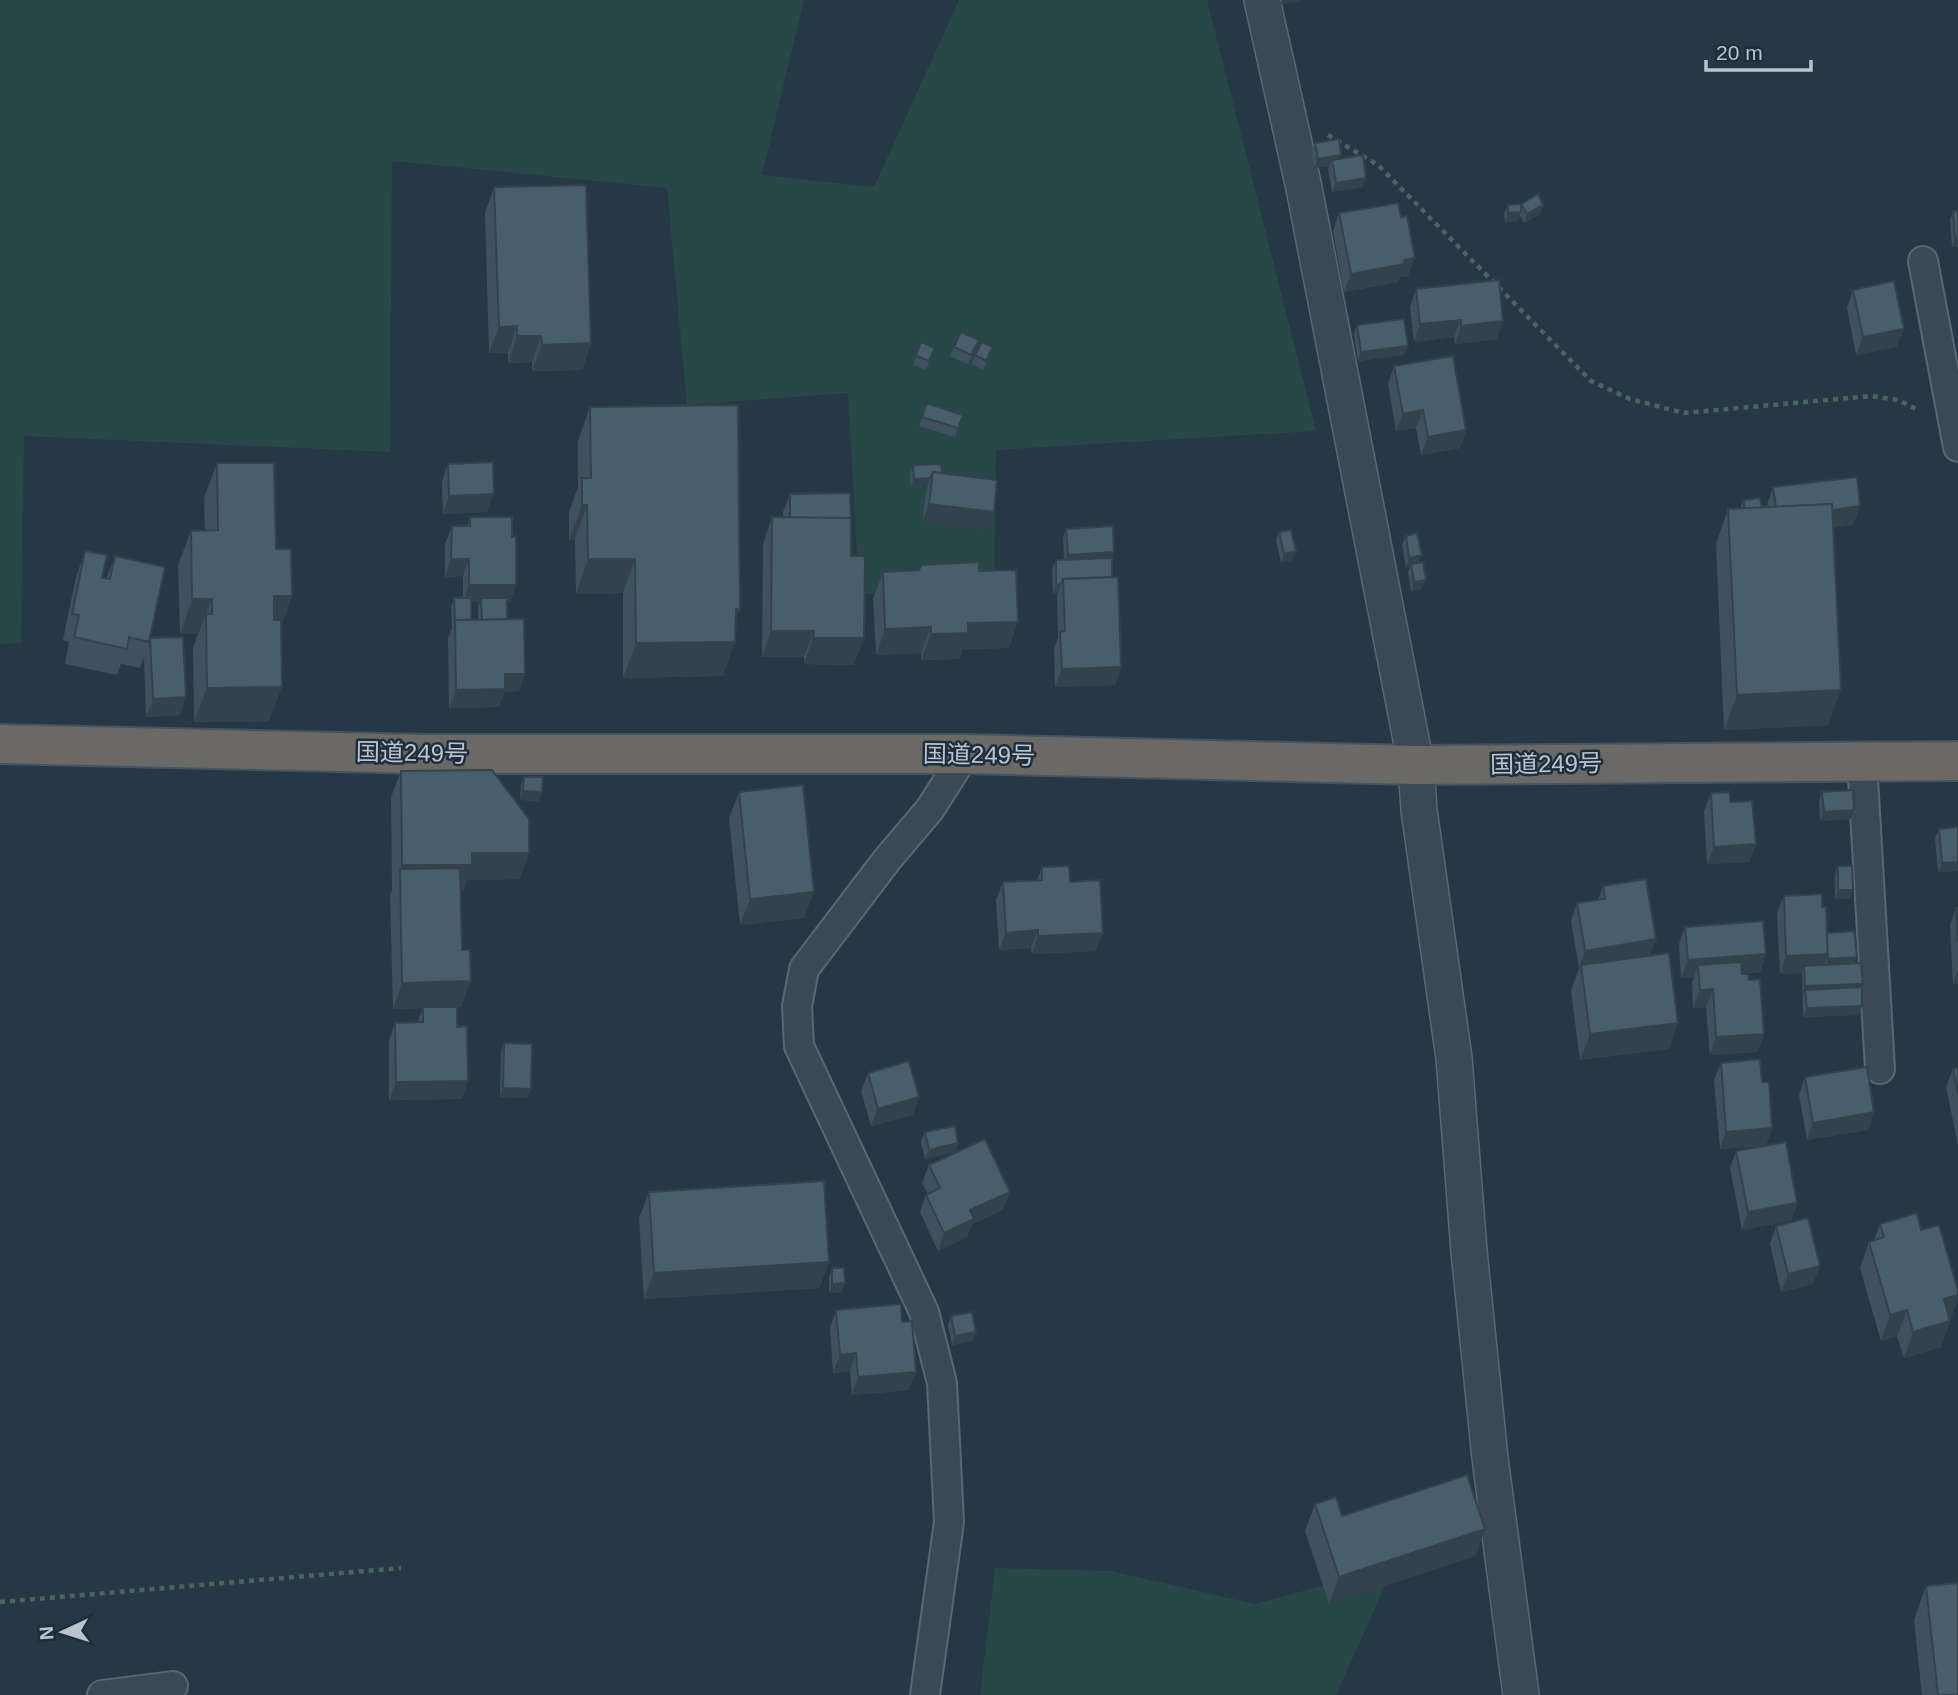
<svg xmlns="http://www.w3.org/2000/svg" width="1958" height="1695" viewBox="0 0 1958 1695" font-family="Helvetica,'Noto Sans JP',sans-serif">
<rect width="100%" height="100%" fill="#263846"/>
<g fill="#284747">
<path d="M 0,0 L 804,0 L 762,175 L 874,187 L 959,0 L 1207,0 L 1316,431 L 996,450 L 994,594 L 859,594 L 848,393 L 687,405 L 667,188 L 392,161 L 390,452 L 24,436 L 21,643 L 0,644 Z"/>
<path d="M 1394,1566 L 1336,1695 L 980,1695 L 995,1568 L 1111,1571 L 1255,1604 Z"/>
</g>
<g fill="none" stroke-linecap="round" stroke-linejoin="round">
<g stroke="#596773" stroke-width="32">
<g id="minor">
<path d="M 1923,261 L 1958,447"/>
<path d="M 1862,761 L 1880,1069"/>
<path d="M 102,1695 L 173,1686"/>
<path d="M 925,1695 L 949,1522 L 942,1383 L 924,1312 L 799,1046 L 797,1006 L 804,969 L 886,861 L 930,809 L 965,754"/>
</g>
</g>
<g stroke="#596773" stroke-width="38">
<path id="tertiary" d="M 1262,0 L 1304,188 L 1416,765 L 1419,810 L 1454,1058 L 1469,1251 L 1490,1458 L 1521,1695"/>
</g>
<g stroke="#455460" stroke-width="42">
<path id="trunk" d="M 0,744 L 423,754 L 965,754 L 1416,765 L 1958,761"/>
</g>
<g stroke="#486564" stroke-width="4.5" stroke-dasharray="5 5" stroke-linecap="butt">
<path d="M 1328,135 L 1378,165 L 1591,381 L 1630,399 L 1684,413 L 1871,396 L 1898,400 L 1918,410"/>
<path d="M 0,1602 L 401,1568"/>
</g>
<use href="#minor" stroke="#3b4956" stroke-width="28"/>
<use href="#tertiary" stroke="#3b4956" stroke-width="35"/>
<use href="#trunk" stroke="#6a6966" stroke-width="38"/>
</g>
<g fill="#3f515e" fill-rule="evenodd">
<path d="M 1315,143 L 1341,155 L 1340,158 L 1363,187 L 1332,192 L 1328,169 L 1329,166 L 1314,168 L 1311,152 Z"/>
<path d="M 494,187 L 591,343 L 582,370 L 532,371 L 532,362 L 508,363 L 508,353 L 489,353 L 485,213 Z"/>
<path d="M 1521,204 L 1543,205 L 1540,214 L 1524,223 L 1520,216 L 1518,221 L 1505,222 L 1504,214 L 1508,205 Z"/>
<path d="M 1953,211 L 1958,211 L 1958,247 L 1952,247 L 1950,220 Z"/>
<path d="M 1339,213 L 1408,276 L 1400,277 L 1398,282 L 1344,292 L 1333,231 Z"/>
<path d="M 1416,289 L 1497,339 L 1455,344 L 1454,337 L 1414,342 L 1410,307 Z"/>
<path d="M 1853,290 L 1897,347 L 1856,355 L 1847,308 Z"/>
<path d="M 1357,325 L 1404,355 L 1358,361 L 1354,334 Z"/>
<path d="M 979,340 L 968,364 L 950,356 L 954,347 Z"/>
<path d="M 921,342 L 935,348 L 926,370 L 913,365 Z"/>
<path d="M 993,347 L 983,370 L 972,364 L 975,355 Z"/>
<path d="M 1394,366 L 1466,430 L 1460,448 L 1421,455 L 1416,428 L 1396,431 L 1388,384 Z"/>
<path d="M 927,403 L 963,415 L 955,437 L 919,426 Z"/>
<path d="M 590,407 L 735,623 L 723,676 L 623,678 L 623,593 L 576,594 L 575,539 L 569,540 L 569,512 L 578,487 L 578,441 Z"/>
<path d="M 217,463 L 276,549 L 292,596 L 281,626 L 269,721 L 194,722 L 193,648 L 198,634 L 180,634 L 178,565 L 191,531 L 205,531 L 204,498 Z"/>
<path d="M 448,464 L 487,512 L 443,514 L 442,481 Z"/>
<path d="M 913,465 L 942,473 L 994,512 L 987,530 L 922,522 L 927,487 L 910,488 L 910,474 Z"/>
<path d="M 1773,487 L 1854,524 L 1833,527 L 1828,725 L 1724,730 L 1716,544 L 1728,509 L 1740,509 L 1743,500 L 1762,508 L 1767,508 L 1767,505 Z"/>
<path d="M 790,494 L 851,556 L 854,665 L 804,664 L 804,657 L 762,657 L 763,544 L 772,517 L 783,517 L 783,512 Z"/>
<path d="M 470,517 L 512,537 L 516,585 L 510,602 L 507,602 L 507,619 L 525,674 L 519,691 L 504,692 L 499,707 L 449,708 L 448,638 L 452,628 L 451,607 L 454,598 L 463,598 L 463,576 L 445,577 L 445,544 L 452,526 L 467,526 ZM 471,602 L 480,602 L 478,606 L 478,620 L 471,620 Z"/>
<path d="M 1066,529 L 1112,558 L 1112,577 L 1121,667 L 1115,685 L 1055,687 L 1054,649 L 1058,638 L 1057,597 L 1058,593 L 1053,594 L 1052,569 L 1056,560 L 1064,560 L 1063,538 Z"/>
<path d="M 1279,532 L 1296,551 L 1292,560 L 1281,563 L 1276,541 Z"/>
<path d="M 1406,536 L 1419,562 L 1422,589 L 1411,591 L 1408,573 L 1410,566 L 1406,567 L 1402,545 Z"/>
<path d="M 85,551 L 102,578 L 106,579 L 115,556 L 150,638 L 180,715 L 146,717 L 144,657 L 140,668 L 121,664 L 117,675 L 65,664 L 69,642 L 63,640 L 76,577 Z"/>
<path d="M 979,571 L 1009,648 L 962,649 L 959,659 L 921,660 L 921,653 L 876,655 L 873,598 L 883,572 Z"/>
<path d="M 401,771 L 520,879 L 467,880 L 463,891 L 461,891 L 461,1007 L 457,1007 L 462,1099 L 389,1100 L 389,1041 L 395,1023 L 417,1023 L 423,1008 L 393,1009 L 390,896 L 392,890 L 391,797 Z"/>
<path d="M 524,777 L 539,801 L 520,800 L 521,786 Z"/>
<path d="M 739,792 L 804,918 L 740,925 L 729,818 Z"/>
<path d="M 1822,792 L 1851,819 L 1820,821 L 1819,801 Z"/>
<path d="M 1711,793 L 1730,802 L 1756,844 L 1749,862 L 1707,864 L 1704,811 Z"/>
<path d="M 1958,827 L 1958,871 L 1938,872 L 1935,838 L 1939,829 Z"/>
<path d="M 1838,866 L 1850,899 L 1835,899 L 1835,875 Z"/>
<path d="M 1042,867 L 1070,882 L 1096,951 L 1032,954 L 1031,948 L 999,950 L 996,900 L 1003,882 L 1037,880 Z"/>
<path d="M 1603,886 L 1650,956 L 1669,1049 L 1580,1060 L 1571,991 L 1579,968 L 1571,921 L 1577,903 L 1598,900 Z"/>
<path d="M 1784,896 L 1822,907 L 1827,933 L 1854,963 L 1861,987 L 1859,1015 L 1803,1017 L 1802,973 L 1780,974 L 1777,913 Z"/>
<path d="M 1956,908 L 1958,908 L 1958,984 L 1953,984 L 1950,925 Z"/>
<path d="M 1685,927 L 1766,954 L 1760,972 L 1742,974 L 1749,980 L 1764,1034 L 1758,1052 L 1710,1055 L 1706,1007 L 1693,1008 L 1692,983 L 1694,977 L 1681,978 L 1679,944 Z"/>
<path d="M 504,1043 L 527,1098 L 500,1097 L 501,1052 Z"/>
<path d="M 1721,1063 L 1762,1082 L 1772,1128 L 1766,1145 L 1797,1203 L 1791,1221 L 1742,1230 L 1730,1168 L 1736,1151 L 1762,1146 L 1720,1149 L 1714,1080 Z"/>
<path d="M 1958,1068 L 1958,1145 L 1946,1087 L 1953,1069 Z"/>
<path d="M 868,1073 L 919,1097 L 913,1115 L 871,1126 L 861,1091 Z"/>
<path d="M 1805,1077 L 1874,1112 L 1868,1130 L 1807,1140 L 1799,1095 Z"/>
<path d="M 925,1132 L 958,1143 L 955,1152 L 925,1159 L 921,1141 Z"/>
<path d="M 929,1165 L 1003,1210 L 972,1224 L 967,1237 L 938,1251 L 920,1212 L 926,1195 L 928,1194 L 922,1183 Z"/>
<path d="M 649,1192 L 829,1262 L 819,1288 L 644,1299 L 639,1218 Z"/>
<path d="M 1880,1224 L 1921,1230 L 1958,1290 L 1958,1298 L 1941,1347 L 1904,1358 L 1897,1336 L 1881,1341 L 1860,1268 L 1869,1242 L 1874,1240 Z"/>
<path d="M 1776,1226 L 1813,1284 L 1781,1292 L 1770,1244 Z"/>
<path d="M 832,1268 L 842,1292 L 829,1293 L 829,1277 Z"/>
<path d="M 836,1310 L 909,1390 L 852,1395 L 850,1371 L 833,1373 L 830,1328 Z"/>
<path d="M 951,1316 L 973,1341 L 952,1345 L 948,1325 Z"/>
<path d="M 1315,1504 L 1342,1516 L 1485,1529 L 1475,1556 L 1329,1604 L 1305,1531 Z"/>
<path d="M 1926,1586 L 1958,1695 L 1922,1695 L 1914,1620 Z"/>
</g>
<g fill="#33424c">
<path d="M 1282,0 L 1300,0 L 1299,2 L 1280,4 Z"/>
<path d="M 1341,155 L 1338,164 L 1332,160 L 1329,166 L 1314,168 L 1318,159 Z"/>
<path d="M 1366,178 L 1363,187 L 1332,192 L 1336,183 Z"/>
<path d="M 1543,205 L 1540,214 L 1524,223 L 1527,214 Z"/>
<path d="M 1521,212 L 1518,221 L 1505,222 L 1508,213 Z"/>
<path d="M 1955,238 L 1958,238 L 1958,247 L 1952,247 Z"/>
<path d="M 1415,258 L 1408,276 L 1400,277 L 1398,282 L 1344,292 L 1351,274 Z"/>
<path d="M 1461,320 L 1454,337 L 1414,342 L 1420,324 Z"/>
<path d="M 1503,321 L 1497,339 L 1455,344 L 1461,326 Z"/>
<path d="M 517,326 L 508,353 L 489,353 L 499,327 Z"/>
<path d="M 1904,329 L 1897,347 L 1856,355 L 1863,337 Z"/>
<path d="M 517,336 L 541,336 L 532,362 L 508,363 Z"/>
<path d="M 591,343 L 582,370 L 532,371 L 542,345 Z"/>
<path d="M 1408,346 L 1404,355 L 1358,361 L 1361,352 Z"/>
<path d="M 1423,410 L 1416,428 L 1396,431 L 1403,414 Z"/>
<path d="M 1466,430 L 1460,448 L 1421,455 L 1428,437 Z"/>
<path d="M 930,478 L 927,487 L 910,488 L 914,479 Z"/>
<path d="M 494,494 L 487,512 L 443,514 L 449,496 Z"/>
<path d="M 929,504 L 994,512 L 987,530 L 922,522 Z"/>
<path d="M 582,505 L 587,505 L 575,539 L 569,540 Z"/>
<path d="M 1860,506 L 1854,524 L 1771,534 L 1777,516 Z"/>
<path d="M 1296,551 L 1292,560 L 1281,563 L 1284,554 Z"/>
<path d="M 1114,552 L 1111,561 L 1064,564 L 1068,555 Z"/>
<path d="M 1422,555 L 1418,564 L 1411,564 L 1410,566 L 1406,567 L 1409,558 Z"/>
<path d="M 451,559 L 469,559 L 463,576 L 445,577 Z"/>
<path d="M 588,559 L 635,559 L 623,593 L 576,594 Z"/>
<path d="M 1426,580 L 1422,589 L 1411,591 L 1414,582 Z"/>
<path d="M 1061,584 L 1058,593 L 1053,594 L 1056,585 Z"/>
<path d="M 469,585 L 516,585 L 510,602 L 482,602 L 481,598 L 480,602 L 463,602 Z"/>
<path d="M 274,596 L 292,596 L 279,630 L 262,630 Z"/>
<path d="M 192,599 L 212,599 L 198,634 L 180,634 Z"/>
<path d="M 736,609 L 740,610 L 728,642 L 735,642 L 723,676 L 623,678 L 636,643 Z"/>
<path d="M 1018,622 L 1009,648 L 962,649 L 959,659 L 921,660 L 931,634 L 968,623 Z"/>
<path d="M 931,627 L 921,653 L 876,655 L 885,629 Z"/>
<path d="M 771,631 L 814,631 L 804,657 L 762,657 Z"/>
<path d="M 813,638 L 864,638 L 854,665 L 804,664 Z"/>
<path d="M 1121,667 L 1115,685 L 1055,687 L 1062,669 Z"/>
<path d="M 505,674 L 525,674 L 519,691 L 504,692 L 499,707 L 449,708 L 456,690 Z"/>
<path d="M 282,687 L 269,721 L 194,722 L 207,688 Z"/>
<path d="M 1841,690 L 1828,725 L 1724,730 L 1737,695 Z"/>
<path d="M 186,697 L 180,715 L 146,717 L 153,699 Z"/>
<path d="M 523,791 L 542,792 L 539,801 L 520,800 Z"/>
<path d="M 1854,810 L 1851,819 L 1820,821 L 1824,812 Z"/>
<path d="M 1756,844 L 1749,862 L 1707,864 L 1714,847 Z"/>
<path d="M 472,853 L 529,853 L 520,879 L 467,880 L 463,891 L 400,892 L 400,871 L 402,865 Z"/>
<path d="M 1958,862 L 1958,871 L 1938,872 L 1942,863 Z"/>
<path d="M 1838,890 L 1853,890 L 1850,899 L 1835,899 Z"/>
<path d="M 814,892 L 804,918 L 740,925 L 750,899 Z"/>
<path d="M 1038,930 L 1031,948 L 999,950 L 1006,933 Z"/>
<path d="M 1103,933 L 1096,951 L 1032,954 L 1038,936 Z"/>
<path d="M 1656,939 L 1649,957 L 1581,965 L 1579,968 L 1585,951 Z"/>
<path d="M 1766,954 L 1760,972 L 1699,977 L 1698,965 L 1694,977 L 1681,978 L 1688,960 Z"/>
<path d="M 1828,954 L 1821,972 L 1804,966 L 1802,973 L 1780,974 L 1786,956 Z"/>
<path d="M 1857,957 L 1853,966 L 1825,968 L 1828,959 Z"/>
<path d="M 1958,970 L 1958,984 L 1953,984 Z"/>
<path d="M 471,981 L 461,1007 L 393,1009 L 402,983 Z"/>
<path d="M 1863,984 L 1859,993 L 1805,990 L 1803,995 L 1802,995 L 1805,986 Z"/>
<path d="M 1713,989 L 1706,1007 L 1693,1008 L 1700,990 Z"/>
<path d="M 1862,1006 L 1859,1015 L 1803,1017 L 1807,1008 Z"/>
<path d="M 1678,1023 L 1669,1049 L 1580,1060 L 1590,1034 Z"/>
<path d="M 1764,1034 L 1758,1052 L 1710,1055 L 1716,1037 Z"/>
<path d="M 468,1081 L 462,1099 L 389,1100 L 396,1082 Z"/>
<path d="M 503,1088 L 531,1089 L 527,1098 L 500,1097 Z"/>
<path d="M 919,1097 L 913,1115 L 871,1126 L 878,1109 Z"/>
<path d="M 1874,1112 L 1868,1130 L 1807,1140 L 1813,1123 Z"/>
<path d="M 1772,1128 L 1766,1146 L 1720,1149 L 1726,1132 Z"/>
<path d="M 958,1143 L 955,1152 L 925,1159 L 929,1150 Z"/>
<path d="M 1010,1192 L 1003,1210 L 972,1224 L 967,1237 L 938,1251 L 944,1233 L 970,1210 Z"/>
<path d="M 1797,1203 L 1791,1221 L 1742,1230 L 1748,1212 Z"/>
<path d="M 829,1262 L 819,1288 L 644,1299 L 654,1273 Z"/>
<path d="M 1820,1266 L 1813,1284 L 1781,1292 L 1788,1274 Z"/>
<path d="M 845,1283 L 842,1292 L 829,1293 L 832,1284 Z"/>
<path d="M 1958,1295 L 1958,1298 L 1950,1321 L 1944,1299 Z"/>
<path d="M 1907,1310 L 1897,1336 L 1881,1341 L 1890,1315 Z"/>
<path d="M 1950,1321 L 1941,1347 L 1904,1358 L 1913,1332 Z"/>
<path d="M 976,1332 L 973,1341 L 952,1345 L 955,1336 Z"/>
<path d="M 856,1353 L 850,1371 L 833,1373 L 840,1355 Z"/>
<path d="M 916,1372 L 909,1390 L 852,1395 L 858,1377 Z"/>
<path d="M 1485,1529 L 1475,1556 L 1329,1604 L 1339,1577 Z"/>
</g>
<g fill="#495e6d" stroke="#33424c" stroke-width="2">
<path d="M 1339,139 L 1341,155 L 1318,159 L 1315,143 Z"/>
<path d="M 1363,155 L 1366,178 L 1336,183 L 1332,160 Z"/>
<path d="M 586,185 L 591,343 L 542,345 L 541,336 L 517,336 L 517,326 L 499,327 L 494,187 Z"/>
<path d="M 1538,194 L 1543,205 L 1527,214 L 1521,204 Z"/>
<path d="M 1398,203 L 1401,217 L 1407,216 L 1415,258 L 1404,260 L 1405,264 L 1351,274 L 1339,213 Z"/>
<path d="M 1521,204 L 1521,212 L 1508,213 L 1508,205 Z"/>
<path d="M 1953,211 L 1958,211 L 1958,238 L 1955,238 Z"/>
<path d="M 1499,280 L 1503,321 L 1461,326 L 1461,320 L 1420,324 L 1416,289 Z"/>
<path d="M 1894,281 L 1904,329 L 1863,337 L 1853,290 Z"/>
<path d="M 1404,319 L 1408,346 L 1361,352 L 1357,325 Z"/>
<path d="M 961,332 L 979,340 L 971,355 L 954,347 Z"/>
<path d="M 921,342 L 935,348 L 929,361 L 916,356 Z"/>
<path d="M 982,342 L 993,347 L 986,361 L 975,355 Z"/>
<path d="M 1453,356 L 1466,430 L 1428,437 L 1423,410 L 1403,414 L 1394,366 Z"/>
<path d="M 927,403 L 963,415 L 958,428 L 922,417 Z"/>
<path d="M 738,405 L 740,610 L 736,609 L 735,642 L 636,643 L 635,559 L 588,559 L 587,505 L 582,505 L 582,478 L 591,478 L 590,407 Z"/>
<path d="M 493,462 L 494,494 L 449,496 L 448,464 Z"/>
<path d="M 217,463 L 274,463 L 276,549 L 291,549 L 292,596 L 274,596 L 274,620 L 281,620 L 282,687 L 207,688 L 206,614 L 212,614 L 212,599 L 192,599 L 191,531 L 218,530 Z"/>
<path d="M 941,464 L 942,473 L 933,472 L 930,478 L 914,479 L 913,465 Z"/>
<path d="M 933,472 L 997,480 L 994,512 L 929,504 Z"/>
<path d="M 1857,477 L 1860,506 L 1832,510 L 1832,504 L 1776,507 L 1773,487 Z"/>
<path d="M 850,493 L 851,518 L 790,518 L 790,494 Z"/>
<path d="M 1760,498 L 1762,508 L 1745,509 L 1743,500 Z"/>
<path d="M 1832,504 L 1841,690 L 1737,695 L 1728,509 Z"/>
<path d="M 470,517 L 512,517 L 512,537 L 516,536 L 516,585 L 469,585 L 469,559 L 451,559 L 452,526 L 470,526 Z"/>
<path d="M 772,517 L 851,518 L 851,556 L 865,556 L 864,638 L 813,638 L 814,631 L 771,631 Z"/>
<path d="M 1113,526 L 1114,552 L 1068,555 L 1066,529 Z"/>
<path d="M 1291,530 L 1296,551 L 1284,554 L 1279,532 Z"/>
<path d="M 1417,533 L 1422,555 L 1409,558 L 1406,536 Z"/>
<path d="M 85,551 L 107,555 L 102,578 L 110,579 L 115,556 L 165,567 L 149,642 L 129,637 L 127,649 L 74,637 L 79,615 L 72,614 Z"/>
<path d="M 1112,558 L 1112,577 L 1063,579 L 1061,584 L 1056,585 L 1056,560 Z"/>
<path d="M 979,562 L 979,571 L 1016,570 L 1018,622 L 968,623 L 968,633 L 931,634 L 931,627 L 885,629 L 883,572 L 919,570 L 921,565 Z"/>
<path d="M 1423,562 L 1426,580 L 1414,582 L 1411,564 Z"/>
<path d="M 1118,577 L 1121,667 L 1062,669 L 1060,632 L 1065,631 L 1063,579 Z"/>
<path d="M 454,598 L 471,598 L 471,620 L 455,620 Z"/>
<path d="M 481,598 L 507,598 L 507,619 L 482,620 Z"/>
<path d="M 524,619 L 525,674 L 505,674 L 505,689 L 456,690 L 455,620 Z"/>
<path d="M 183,637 L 186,697 L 153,699 L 150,638 Z"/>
<path d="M 492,770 L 529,819 L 529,853 L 472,853 L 472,865 L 402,865 L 401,771 Z"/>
<path d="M 524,777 L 543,777 L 542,792 L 523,791 Z"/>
<path d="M 803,785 L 814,892 L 750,899 L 739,792 Z"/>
<path d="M 1853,790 L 1854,810 L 1824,812 L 1822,792 Z"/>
<path d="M 1730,792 L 1730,802 L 1752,801 L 1756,844 L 1714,847 L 1711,793 Z"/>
<path d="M 1958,827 L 1958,862 L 1942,863 L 1939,829 Z"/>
<path d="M 1069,866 L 1070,882 L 1100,880 L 1103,933 L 1038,936 L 1038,930 L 1006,933 L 1003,882 L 1042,880 L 1042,867 Z"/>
<path d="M 1838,866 L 1852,866 L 1853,890 L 1838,890 Z"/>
<path d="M 460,868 L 462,950 L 470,950 L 471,981 L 402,983 L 400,869 Z"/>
<path d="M 1646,879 L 1656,939 L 1585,951 L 1577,903 L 1605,899 L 1603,886 Z"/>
<path d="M 1822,894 L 1822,907 L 1826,907 L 1828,954 L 1786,956 L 1784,896 Z"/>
<path d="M 1956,908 L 1958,908 L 1958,941 Z"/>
<path d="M 1763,921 L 1766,954 L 1688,960 L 1685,927 Z"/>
<path d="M 1854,931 L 1857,957 L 1828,959 L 1827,933 Z"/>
<path d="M 1669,953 L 1678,1023 L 1590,1034 L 1581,965 Z"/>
<path d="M 1741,962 L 1742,974 L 1748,974 L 1749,980 L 1760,979 L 1764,1034 L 1716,1037 L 1713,989 L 1700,990 L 1698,965 Z"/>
<path d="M 1861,963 L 1863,984 L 1805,986 L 1804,966 Z"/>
<path d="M 1862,987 L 1862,1006 L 1807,1008 L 1805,990 Z"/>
<path d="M 423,1007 L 457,1007 L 457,1027 L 467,1026 L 468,1081 L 396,1082 L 395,1023 L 423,1022 Z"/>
<path d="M 504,1043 L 532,1044 L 531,1089 L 503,1088 Z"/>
<path d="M 1760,1059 L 1762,1082 L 1769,1082 L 1772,1128 L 1726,1132 L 1721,1063 Z"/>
<path d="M 909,1061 L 919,1097 L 878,1109 L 868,1073 Z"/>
<path d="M 1867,1067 L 1874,1112 L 1813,1123 L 1805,1077 Z"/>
<path d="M 1958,1068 L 1958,1095 L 1953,1069 Z"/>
<path d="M 955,1126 L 958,1143 L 929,1150 L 925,1132 Z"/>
<path d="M 985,1139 L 1010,1192 L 970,1210 L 974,1219 L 944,1233 L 926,1195 L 940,1188 L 929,1165 Z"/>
<path d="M 1786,1142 L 1797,1203 L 1748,1212 L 1736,1151 Z"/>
<path d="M 824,1181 L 829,1262 L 654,1273 L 649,1192 Z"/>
<path d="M 1917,1213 L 1921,1230 L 1939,1225 L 1958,1290 L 1958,1295 L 1944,1299 L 1950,1321 L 1913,1332 L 1907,1310 L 1890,1315 L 1869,1242 L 1884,1237 L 1880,1224 Z"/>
<path d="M 1808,1218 L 1820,1266 L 1788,1274 L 1776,1226 Z"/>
<path d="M 832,1268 L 844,1268 L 845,1283 L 832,1284 Z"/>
<path d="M 901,1304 L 902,1322 L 912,1321 L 916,1372 L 858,1377 L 856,1353 L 840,1355 L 836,1310 Z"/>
<path d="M 972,1312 L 976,1332 L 955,1336 L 951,1316 Z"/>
<path d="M 1467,1475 L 1485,1529 L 1339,1577 L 1315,1504 L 1336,1497 L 1342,1516 Z"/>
<path d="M 1958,1583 L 1958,1695 L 1938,1695 L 1926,1586 Z"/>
</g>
<g text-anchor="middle" stroke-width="5" stroke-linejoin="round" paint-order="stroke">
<g font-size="24" fill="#b9c4cf" stroke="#1f2e3b">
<text transform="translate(412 753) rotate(1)" y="8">国道249号</text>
<text transform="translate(979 755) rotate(1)" y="8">国道249号</text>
<text transform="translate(1546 764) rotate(-1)" y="8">国道249号</text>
</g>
</g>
<g transform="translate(63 1632) rotate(266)" stroke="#1f2e3b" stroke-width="5" paint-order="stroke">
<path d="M0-5L12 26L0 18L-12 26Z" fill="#b9c4cf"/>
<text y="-10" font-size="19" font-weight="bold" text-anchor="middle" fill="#b9c4cf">N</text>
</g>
<path d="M1706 60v10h105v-10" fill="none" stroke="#b9c4cf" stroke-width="3.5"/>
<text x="1716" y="60" font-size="21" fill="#b9c4cf" stroke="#1f2e3b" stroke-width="5" paint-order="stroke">20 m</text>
</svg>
